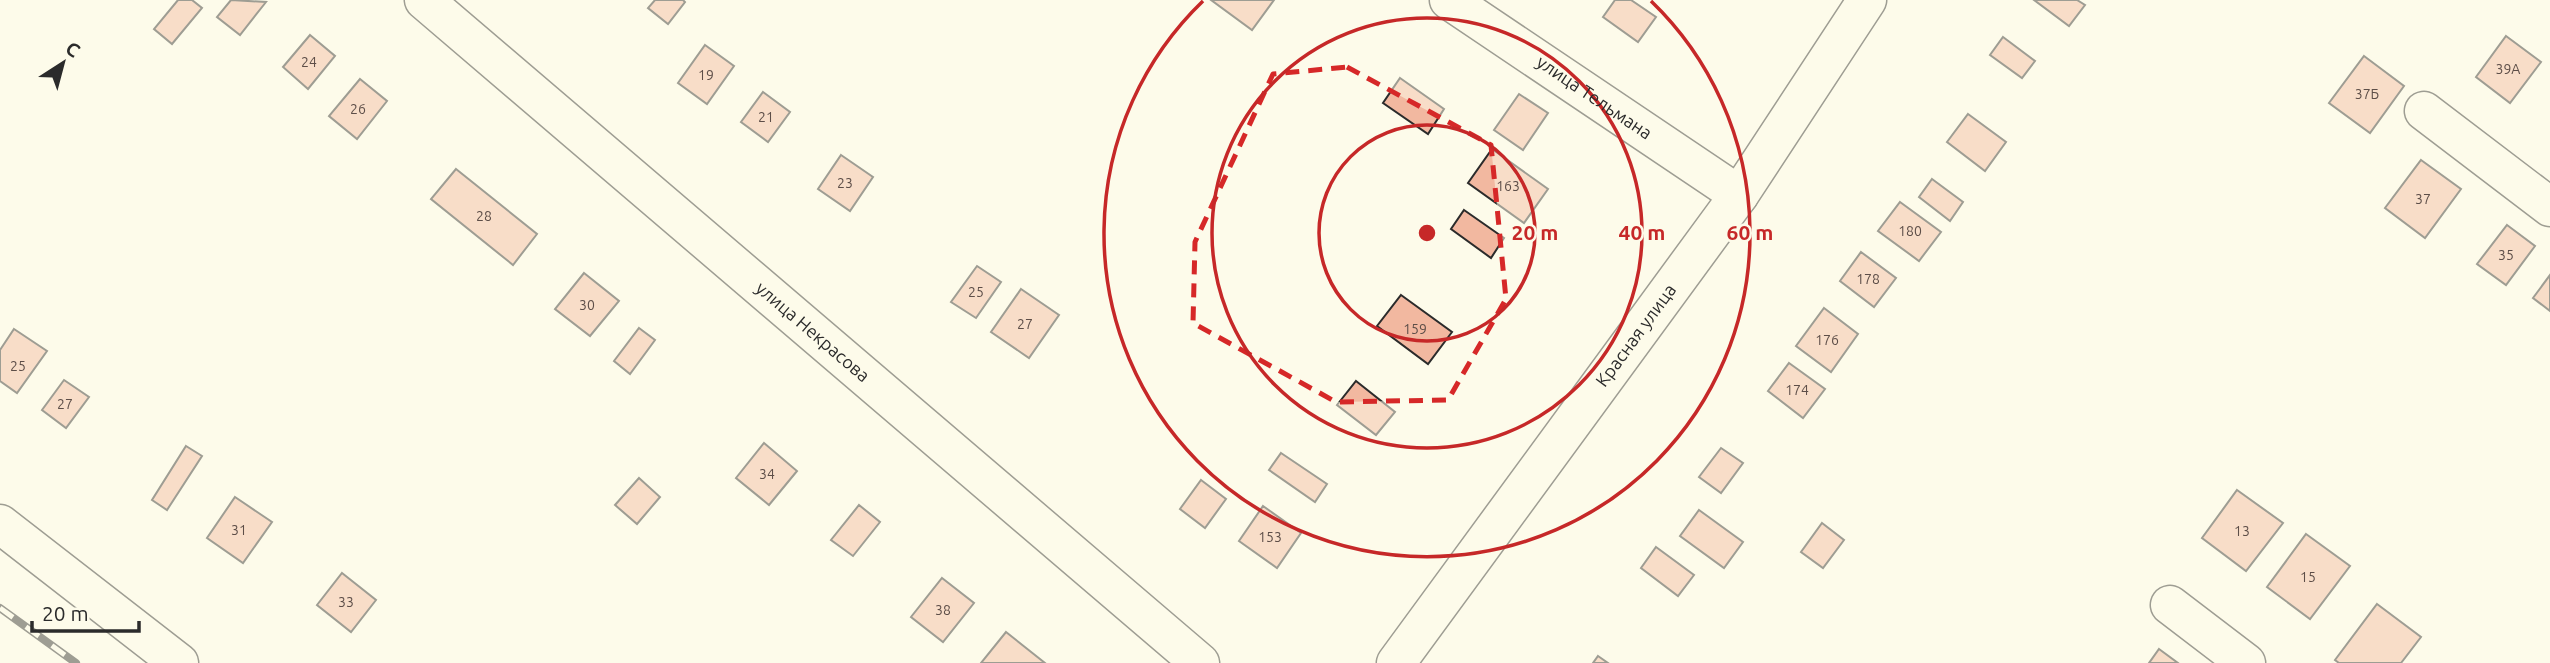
<svg xmlns="http://www.w3.org/2000/svg" width="2550" height="663" viewBox="0 0 2550 663" font-family="Ubuntu,sans-serif">
<rect width="100%" height="100%" fill="#fdfbea"/>
<g fill="#f2b8a0" stroke="#2b2b2b" stroke-width="2">
<path d="M 178,0 L 192,0 L 202,8 L 172,44 L 154,29 Z"/>
<path d="M 231,0 L 266,2 L 240,35 L 217,17 Z"/>
<path d="M 655,0 L 683,0 L 685,2 L 668,24 L 648,8 Z"/>
<path d="M 1211,0 L 1274,0 L 1252,30 Z"/>
<path d="M 1615,0 L 1631,0 L 1656,17 L 1638,42 L 1603,17 Z"/>
<path d="M 2034,0 L 2077,0 L 2085,5 L 2069,26 Z"/>
<path d="M 310,35 L 335,56 L 308,89 L 283,67 Z"/>
<path d="M 2506,36 L 2541,62 L 2510,103 L 2476,77 Z"/>
<path d="M 2003,37 L 2035,61 L 2022,78 L 1990,55 Z"/>
<path d="M 705,45 L 734,66 L 707,104 L 678,83 Z"/>
<path d="M 2364,56 L 2404,86 L 2370,133 L 2329,103 Z"/>
<path d="M 1400,78 L 1444,109 L 1428,134 L 1383,103 Z"/>
<path d="M 360,79 L 387,101 L 357,139 L 329,116 Z"/>
<path d="M 763,92 L 790,112 L 768,142 L 741,122 Z"/>
<path d="M 1519,94 L 1548,113 L 1523,150 L 1494,130 Z"/>
<path d="M 1968,114 L 2006,142 L 1985,171 L 1947,142 Z"/>
<path d="M 1492,149 L 1548,189 L 1524,223 L 1468,183 Z"/>
<path d="M 841,155 L 873,177 L 850,211 L 818,189 Z"/>
<path d="M 2421,160 L 2461,189 L 2425,238 L 2385,208 Z"/>
<path d="M 456,169 L 537,234 L 513,265 L 431,199 Z"/>
<path d="M 1932,179 L 1963,202 L 1950,221 L 1919,197 Z"/>
<path d="M 1900,202 L 1941,232 L 1919,261 L 1878,231 Z"/>
<path d="M 1464,210 L 1504,238 L 1491,258 L 1451,229 Z"/>
<path d="M 2507,225 L 2535,246 L 2506,285 L 2477,264 Z"/>
<path d="M 1861,252 L 1896,278 L 1874,307 L 1840,281 Z"/>
<path d="M 977,266 L 1001,282 L 976,318 L 951,302 Z"/>
<path d="M 584,273 L 619,301 L 590,336 L 555,309 Z"/>
<path d="M 2550,275 L 2550,311 L 2533,298 Z"/>
<path d="M 1021,289 L 1059,315 L 1029,358 L 991,332 Z"/>
<path d="M 1401,295 L 1452,332 L 1428,364 L 1377,326 Z"/>
<path d="M 1824,308 L 1858,334 L 1831,372 L 1796,346 Z"/>
<path d="M 639,328 L 655,340 L 630,374 L 614,361 Z"/>
<path d="M 14,329 L 47,351 L 17,393 L 0,381 L 0,350 Z"/>
<path d="M 1789,363 L 1825,389 L 1803,418 L 1768,391 Z"/>
<path d="M 64,380 L 89,397 L 66,428 L 42,410 Z"/>
<path d="M 1356,381 L 1395,412 L 1376,435 L 1337,405 Z"/>
<path d="M 764,443 L 797,471 L 769,505 L 736,478 Z"/>
<path d="M 186,446 L 202,456 L 167,510 L 152,500 Z"/>
<path d="M 1721,448 L 1743,463 L 1721,493 L 1699,477 Z"/>
<path d="M 1281,453 L 1327,484 L 1315,502 L 1269,470 Z"/>
<path d="M 639,478 L 660,497 L 637,524 L 615,505 Z"/>
<path d="M 1201,480 L 1226,499 L 1205,528 L 1180,509 Z"/>
<path d="M 2237,490 L 2283,523 L 2246,571 L 2202,538 Z"/>
<path d="M 235,497 L 272,522 L 243,563 L 207,538 Z"/>
<path d="M 859,505 L 880,522 L 853,556 L 831,540 Z"/>
<path d="M 1263,506 L 1301,533 L 1277,568 L 1239,541 Z"/>
<path d="M 1699,510 L 1743,542 L 1724,568 L 1680,536 Z"/>
<path d="M 1822,523 L 1844,540 L 1823,568 L 1801,552 Z"/>
<path d="M 2306,534 L 2350,566 L 2310,619 L 2267,587 Z"/>
<path d="M 1656,547 L 1694,575 L 1678,596 L 1641,568 Z"/>
<path d="M 342,573 L 376,600 L 351,632 L 317,605 Z"/>
<path d="M 942,578 L 974,603 L 943,642 L 911,617 Z"/>
<path d="M 2377,604 L 2421,637 L 2401,663 L 2339,663 L 2335,660 Z"/>
<path d="M 1006,632 L 1045,663 L 981,663 Z"/>
<path d="M 2159,649 L 2178,663 L 2149,663 Z"/>
<path d="M 1598,656 L 1608,663 L 1593,663 Z"/>
</g>
<g fill="none" stroke-linecap="round" stroke-linejoin="round">
<g stroke="#2b2b2b" stroke-width="41">
<g id="minor">
<path id="s1" d="M 424,0 L 1200,663"/>
<path id="s2" d="M 1449,0 L 1739,195"/>
<path d="M 2424,111 L 2550,207"/>
<path d="M 0,524 L 179,663"/>
<path d="M 2170,605 L 2246,663"/>
<path id="s3" d="M 1396,663 L 1739,195 L 1867,0"/>
</g>
</g>
<use href="#minor" stroke="#fdfbea" stroke-width="38"/>
<g stroke="#2b2b2b" stroke-width="8">
<path id="rail" d="M 0,608 L 76,663"/>
</g>
<use href="#rail" stroke="#fdfbea" stroke-width="5" stroke-dasharray="16" stroke-linecap="butt"/>
</g>
<path d="M0 0H2550V663H0ZM 1347,67 L 1491,145 L 1506,299 L 1448,400 L 1336,402 L 1193,323 L 1195,242 L 1273,74 Z" fill="#fdfbea" fill-opacity=".55" fill-rule="evenodd"/>
<path fill="none" stroke="#d62828" stroke-width="5" stroke-dasharray="14 9" stroke-linejoin="round" d="M 1347,67 L 1491,145 L 1506,299 L 1448,400 L 1336,402 L 1193,323 L 1195,242 L 1273,74 Z"/>
<g fill="none" stroke="#c62828" stroke-width="3.5">
<circle cx="1427" cy="233" r="108"/>
<circle cx="1427" cy="233" r="215"/>
<path d="M1651 1A323 323 0 1 1 1203 1"/>
</g>
<g text-anchor="middle" stroke-width="5" stroke-linejoin="round" paint-order="stroke">
<g font-size="14" fill="#5d4e48">
<text x="309" y="67">24</text>
<text x="2508" y="74">39А</text>
<text x="706" y="80">19</text>
<text x="2367" y="99">37Б</text>
<text x="358" y="114">26</text>
<text x="766" y="122">21</text>
<text x="845" y="188">23</text>
<text x="1508" y="191">163</text>
<text x="2423" y="204">37</text>
<text x="484" y="221">28</text>
<text x="1910" y="236">180</text>
<text x="2506" y="260">35</text>
<text x="1868" y="284">178</text>
<text x="976" y="297">25</text>
<text x="587" y="310">30</text>
<text x="1025" y="329">27</text>
<text x="1415" y="334">159</text>
<text x="1827" y="345">176</text>
<text x="18" y="371">25</text>
<text x="1797" y="395">174</text>
<text x="65" y="409">27</text>
<text x="767" y="479">34</text>
<text x="239" y="535">31</text>
<text x="2242" y="536">13</text>
<text x="1270" y="542">153</text>
<text x="2308" y="582">15</text>
<text x="346" y="607">33</text>
<text x="943" y="615">38</text>
</g>
<g font-size="18" fill="#2b2b2b" stroke="#fdfbea">
<text dy="6" stroke="none"><textPath href="#s2" startOffset="175">улица Тельмана</textPath></text>
<text dy="6" stroke="none"><textPath href="#s1" startOffset="511">улица Некрасова</textPath></text>
<text dy="6" stroke="none"><textPath href="#s3" startOffset="406">Красная улица</textPath></text>
</g>
</g>
<circle cx="1427" cy="233" r="10" fill="#c62828" stroke="#fdfbea" stroke-width="3.5"/>
<g font-size="21" text-anchor="middle" font-weight="bold" fill="#c62828" stroke="#fdfbea" stroke-width="5" stroke-linejoin="round" paint-order="stroke">
<text x="1535" y="240">20 m</text>
<text x="1642" y="240">40 m</text>
<text x="1750" y="240">60 m</text>
</g>
<g transform="translate(63 63) rotate(36)" stroke="#fdfbea" stroke-width="5" paint-order="stroke">
<path d="M0-5L12 26L0 18L-12 26Z" fill="#2b2b2b"/>
<text y="-10" font-size="19" font-weight="bold" text-anchor="middle" fill="#2b2b2b">С</text>
</g>
<path d="M32 621v10h107v-10" fill="none" stroke="#2b2b2b" stroke-width="3.5"/>
<text x="42" y="621" font-size="21" fill="#2b2b2b" stroke="#fdfbea" stroke-width="5" paint-order="stroke">20 m</text>
</svg>
